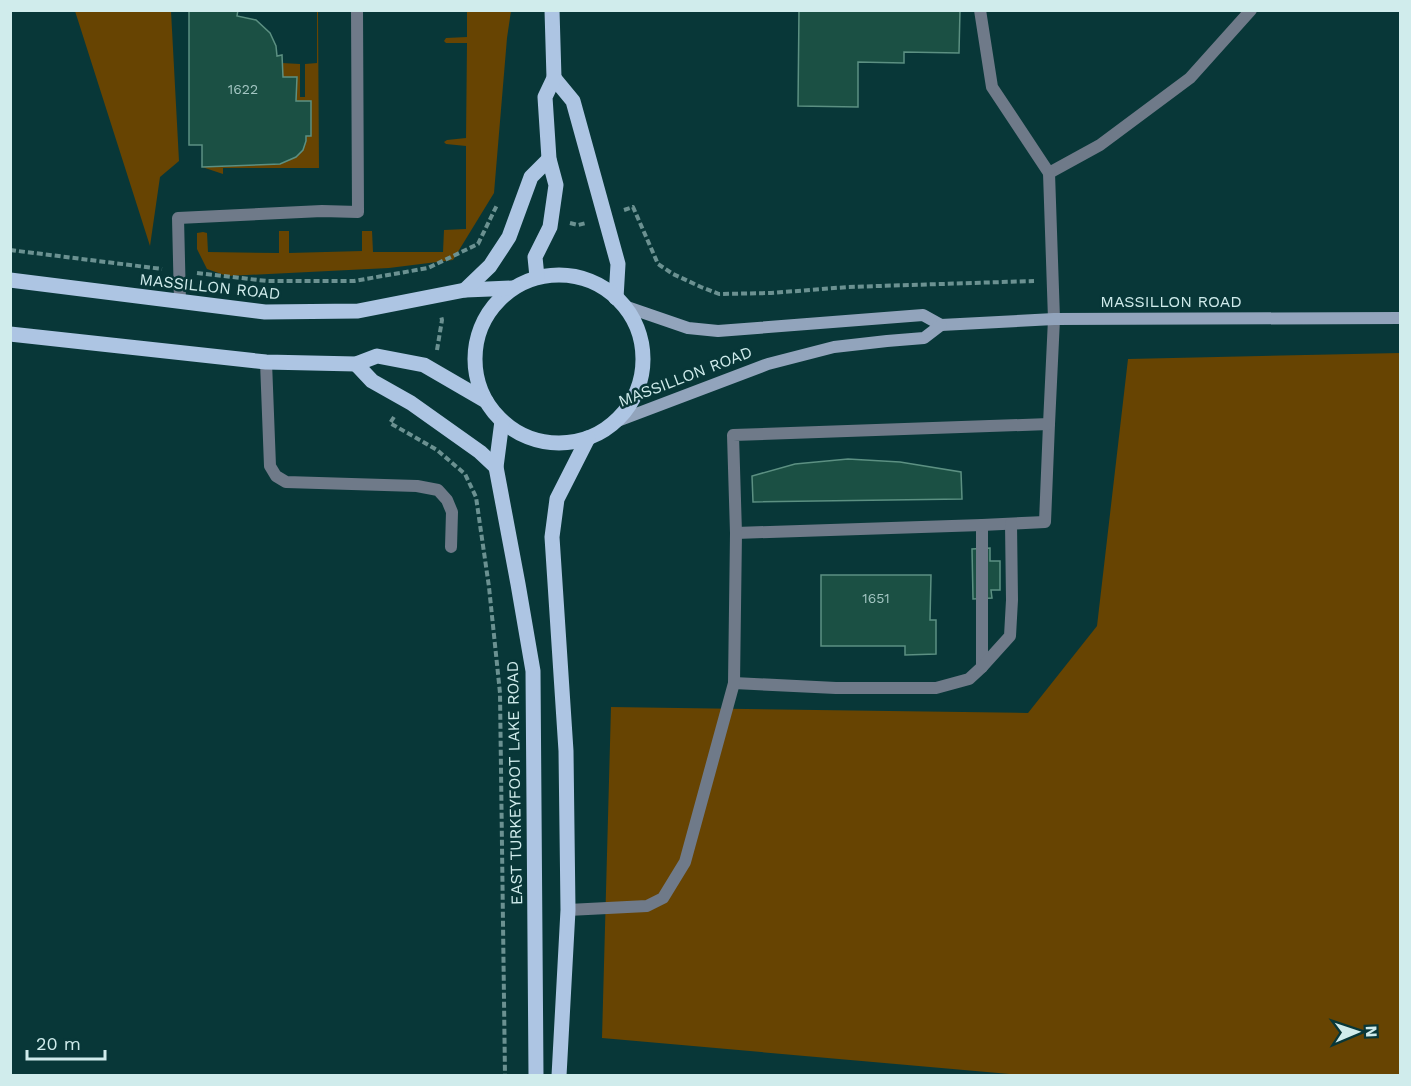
<svg xmlns="http://www.w3.org/2000/svg" width="1411" height="1086" viewBox="0 0 1411 1086" font-family="'Work Sans',sans-serif">
<rect width="100%" height="100%" fill="#083738"/>
<g fill="#674402">
<path d="M 75,11 L 171,11 L 179,161 L 160,177 L 150,246 Z"/>
<path d="M 317,11 L 318,11 L 319,168 L 223,168 L 223,174 L 202,167 L 280,164 L 296,157 L 303,150 L 306,141 L 311,101 L 296,101 L 297,77 L 283,77 L 282,63 L 300,64 L 300,97 L 305,97 L 305,64 L 317,63 Z"/>
<path d="M 467,11 L 511,11 L 507,38 L 494,193 L 453,260 L 389,268 L 227,276 L 207,269 L 197,249 L 197,233 L 203,232 L 207,233 L 208,252 L 279,253 L 279,231 L 289,231 L 289,253 L 362,251 L 362,231 L 372,231 L 373,252 L 443,252 L 444,230 L 466,229 L 466,146 L 446,144 L 444,142 L 447,140 L 466,138 L 467,43 L 446,43 L 444,41 L 446,38 L 467,37 Z"/>
<path d="M 1400,353 L 1400,1075 L 1021,1075 L 602,1038 L 611,707 L 1028,713 L 1097,626 L 1128,359 Z"/>
</g>
<g fill="#1b5044" stroke="#5c9082" stroke-width="1.5">
<path d="M 189,10 L 238,10 L 237,16 L 256,20 L 270,33 L 276,46 L 277,56 L 282,55 L 283,77 L 297,77 L 296,101 L 311,101 L 311,136 L 306,136 L 306,141 L 303,150 L 296,157 L 280,164 L 202,167 L 202,145 L 189,145 Z"/>
<path d="M 799,10 L 960,10 L 959,53 L 904,52 L 904,63 L 858,62 L 858,107 L 798,106 Z"/>
<path d="M 848,459 L 900,462 L 961,472 L 962,499 L 753,502 L 752,476 L 795,464 Z"/>
<path d="M 990,548 L 990,561 L 1000,561 L 1000,590 L 991,590 L 992,598 L 973,599 L 972,549 Z"/>
<path d="M 821,575 L 931,575 L 930,620 L 936,620 L 936,654 L 905,655 L 905,646 L 821,646 Z"/>
</g>
<g fill="none" stroke-linecap="round" stroke-linejoin="round">
<g stroke="#6b9191" stroke-width="4" stroke-dasharray="6 3" stroke-linecap="butt">
<path d="M 624,210 L 633,207 L 658,264 L 673,274 L 701,287 L 719,294 L 771,293 L 848,287 L 1034,281"/>
<path d="M 570,223 L 578,225 L 586,223"/>
<path d="M 10,250 L 162,269"/>
<path d="M 197,273 L 267,281 L 354,281 L 428,268 L 478,244 L 497,205"/>
<path d="M 437,350 L 442,320 L 441,316"/>
<path d="M 394,417 L 390,423 L 437,450 L 465,474 L 476,497 L 489,587 L 500,693 L 505,1076"/>
</g>
<g stroke="#6f7a89" stroke-width="12">
<path d="M 1049,173 L 1100,145 L 1190,78 L 1251,10"/>
<path d="M 180,302 L 178,218 L 322,211 L 358,212 L 357,10"/>
<path d="M 266,362 L 270,466 L 276,476 L 286,482 L 417,486 L 438,490 L 447,500 L 452,512 L 451,547"/>
<path d="M 982,525 L 982,667"/>
<path d="M 736,533 L 982,525 L 1045,522 L 1049,424"/>
<path d="M 734,683 L 836,688 L 936,688 L 969,679 L 982,667 L 1010,636 L 1012,600 L 1011,524"/>
<path d="M 568,910 L 647,906 L 663,898 L 685,862 L 734,683 L 736,533 L 733,435 L 1049,424 L 1054,319 L 1049,173 L 992,87 L 980,10"/>
</g>
<g stroke="#92a4bc" stroke-width="12">
<path d="M 624,306 L 688,328 L 718,331 L 923,315 L 941,325 L 1054,319 L 1400,318"/>
<path d="M 615,422 L 768,364 L 834,347 L 887,341 L 924,338 L 941,325"/>
</g>
<g stroke="#adc5e3" stroke-width="15">
<path d="M 554,78 L 573,101 L 618,264 L 616,298"/>
<circle cx="559" cy="359" r="84"/>
<path d="M 537,277 L 535,257 L 550,227 L 556,185 L 549,159 L 545,97 L 554,78 L 552,10"/>
<path d="M 10,280 L 265,312 L 358,311 L 465,290 L 513,288"/>
<path d="M 465,290 L 490,266 L 509,237 L 531,177 L 549,159"/>
<path d="M 10,334 L 266,362 L 356,364 L 377,356 L 424,365 L 486,401"/>
<path d="M 356,364 L 372,381 L 411,403 L 480,452 L 496,467"/>
<path d="M 502,421 L 496,467 L 518,584 L 533,671 L 536,1076"/>
<path d="M 559,1076 L 568,910 L 566,751 L 552,537 L 557,499 L 588,438"/>
</g>
</g>
<g text-anchor="middle" stroke-width="5" stroke-linejoin="round" paint-order="stroke">
<g font-size="14" fill="#a3c5c2">
<text x="243" y="94">1622</text>
<text x="876" y="603">1651</text>
</g>
<g font-size="16" fill="#d0ecec" stroke="#083738">
<text transform="translate(210 286) rotate(6)" y="6">MASSILLON ROAD</text>
<text x="1171" y="307">MASSILLON ROAD</text>
<text transform="translate(685 376) rotate(-21)" y="6">MASSILLON ROAD</text>
<text transform="translate(514 783) rotate(-91)" y="6">EAST TURKEYFOOT LAKE ROAD</text>
</g>
</g>
<rect width="1411" height="1086" fill="none" stroke="#d0ecec" stroke-width="24"/>
<g transform="translate(1357 1032) rotate(88)" stroke="#083738" stroke-width="4.5" paint-order="stroke">
<path d="M0-4.5L10 22L0 15L-10 22Z" fill="#d0ecec"/>
<text y="-9" font-size="16" font-weight="bold" text-anchor="middle" fill="#d0ecec">N</text>
</g>
<path d="M27 1050v9h78v-9" fill="none" stroke="#d0ecec" stroke-width="3"/>
<text x="36" y="1050" font-size="18" fill="#d0ecec" stroke="#083738" stroke-width="4.5" paint-order="stroke">20 m</text>
</svg>
